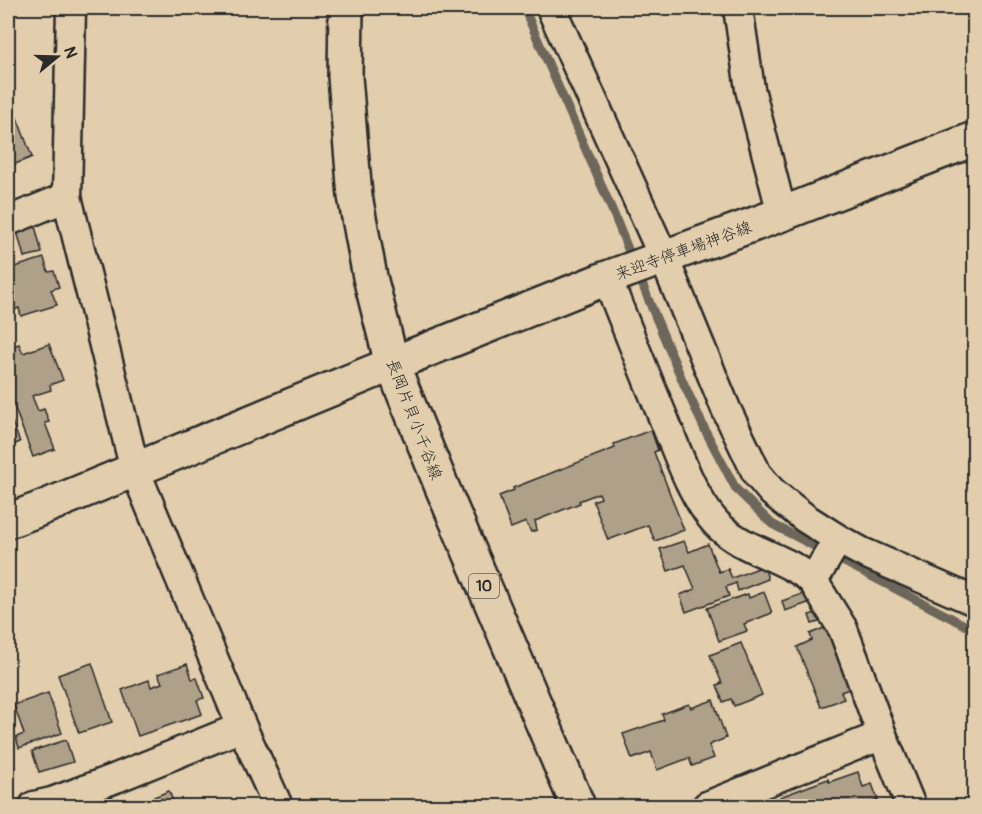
<svg xmlns="http://www.w3.org/2000/svg" width="982" height="814" viewBox="0 0 982 814" font-family="Pangolin,'Klee One',sans-serif">
<rect width="100%" height="100%" fill="#e2cead"/>
<filter id="ink" filterUnits="userSpaceOnUse"><feTurbulence type="fractalNoise" baseFrequency=".0167" numOctaves="2"/><feDisplacementMap in="SourceGraphic" scale="12" xChannelSelector="R" yChannelSelector="G"/><feConvolveMatrix kernelMatrix="1 2 1 2 8 2 1 2 1" color-interpolation-filters="sRGB"/></filter>
<g filter="url(#ink)">
<g fill="none" stroke-linecap="round" stroke-linejoin="round">
<path stroke="#6d665a" stroke-width="9" d="M 524,8 L 613,212 L 656,318 L 683,382 L 706,432 L 736,489 L 772,524 L 974,630"/>
</g>
<g fill="#afa089" stroke="#2b2b2b" stroke-width="1.5">
<path d="M 16,115 L 32,157 L 8,167 L 8,118 Z"/>
<path d="M 35,226 L 42,253 L 24,257 L 17,231 Z"/>
<path d="M 44,258 L 48,272 L 54,271 L 59,287 L 51,290 L 57,305 L 21,316 L 19,308 L 13,310 L 8,291 L 8,269 Z"/>
<path d="M 19,344 L 23,353 L 49,344 L 63,380 L 50,385 L 51,390 L 32,396 L 38,411 L 44,409 L 49,422 L 45,423 L 55,449 L 33,457 L 11,398 L 13,397 L 8,381 L 8,348 Z"/>
<path d="M 8,412 L 20,442 L 8,447 Z"/>
<path d="M 651,430 L 658,450 L 654,452 L 684,530 L 655,541 L 648,525 L 608,540 L 593,501 L 601,498 L 599,493 L 579,501 L 580,503 L 535,521 L 537,530 L 531,532 L 526,522 L 511,528 L 499,496 L 514,490 L 513,488 L 615,448 L 614,444 Z"/>
<path d="M 684,541 L 689,552 L 708,544 L 719,572 L 728,569 L 732,578 L 764,566 L 768,579 L 738,591 L 736,583 L 726,587 L 729,596 L 686,612 L 680,595 L 695,589 L 685,565 L 668,571 L 660,549 Z"/>
<path d="M 764,592 L 772,613 L 744,624 L 747,631 L 719,641 L 707,608 L 748,594 L 749,598 Z"/>
<path d="M 808,592 L 811,602 L 785,611 L 782,601 Z"/>
<path d="M 817,613 L 819,622 L 812,624 L 809,615 Z"/>
<path d="M 826,627 L 851,688 L 841,692 L 844,699 L 821,707 L 797,647 L 812,640 L 810,634 Z"/>
<path d="M 741,643 L 762,695 L 734,706 L 731,699 L 723,702 L 717,685 L 722,683 L 710,655 Z"/>
<path d="M 92,663 L 112,722 L 79,733 L 58,675 Z"/>
<path d="M 187,664 L 192,679 L 197,678 L 204,698 L 197,700 L 202,714 L 138,736 L 122,690 L 149,680 L 151,687 L 162,683 L 158,674 Z"/>
<path d="M 48,693 L 62,733 L 19,748 L 16,737 L 24,734 L 14,705 Z"/>
<path d="M 713,700 L 726,738 L 709,745 L 714,758 L 692,766 L 689,758 L 657,770 L 651,752 L 632,759 L 623,734 L 664,720 L 662,714 L 689,704 L 691,708 Z"/>
<path d="M 66,740 L 73,762 L 39,772 L 32,751 Z"/>
<path d="M 858,772 L 863,787 L 872,784 L 878,800 L 872,802 L 873,805 L 868,806 L 784,806 L 780,797 L 828,779 L 829,782 Z"/>
<path d="M 169,791 L 175,806 L 158,806 L 154,797 Z"/>
</g>
<g fill="none" stroke-linecap="round" stroke-linejoin="round">
<g stroke="#2b2b2b" stroke-width="33">
<g id="minor">
<path d="M 71,8 L 67,197 L 135,470 L 242,727 L 278,806"/>
<path d="M 551,8 L 664,258 L 726,409 L 757,474 L 772,492 L 805,518 L 838,539 L 862,552 L 974,601"/>
<path d="M 738,8 L 750,89 L 782,214"/>
<path d="M 8,221 L 67,197"/>
<path d="M 607,278 C 626,326 645,374 665,422 C 678,454 693,498 716,523 C 742,551 785,556 813,581"/>
<path d="M 838,539 L 813,581 L 843,629 L 882,735 L 911,806"/>
<path d="M 34,806 L 52,802 L 116,778 L 242,727"/>
<path d="M 707,806 L 882,735"/>
</g>
</g>
<g stroke="#2b2b2b" stroke-width="38">
<path id="tertiary" d="M 8,521 L 37,510 L 392,364"/>
</g>
<g stroke="#2b2b2b" stroke-width="38">
<path id="secondary" d="M 392,364 L 607,278 L 782,214 L 974,139"/>
</g>
<g stroke="#2b2b2b" stroke-width="38">
<path id="primary" d="M 346,8 L 345,77 L 355,196 L 370,277 L 392,364 L 442,487 L 578,806"/>
</g>
<use href="#minor" stroke="#e2cead" stroke-width="28"/>
<use href="#tertiary" stroke="#e2cead" stroke-width="33"/>
<use href="#secondary" stroke="#e2cead" stroke-width="33"/>
<use href="#primary" stroke="#e2cead" stroke-width="33"/>
</g>
</g>
<g text-anchor="middle" stroke-width="6" stroke-linejoin="round" paint-order="stroke">
<rect fill="#e2cead" stroke="#625c52" stroke-width="1.5" x="469" y="574" width="30" height="24" rx="4.5"/>
<g font-size="15" font-weight="bold" fill="#2b2b2b">
<text x="484" y="591">10</text>
</g>
<g font-size="16" fill="#2b2b2b" stroke="#e2cead">
<text transform="translate(683 250) rotate(-20)" y="6">来迎寺停車場神谷線</text>
<text transform="translate(415 419) rotate(69)" y="6">長岡片貝小千谷線</text>
</g>
</g>
<rect width="982" height="814" fill="none" stroke="#e2cead" stroke-width="30"/>
<rect x="15" y="15" width="952" height="784" fill="none" stroke="#2b2b2b" stroke-width="2" filter="url(#ink)"/>
<g transform="translate(57 57) rotate(71)" stroke="#e2cead" stroke-width="4.5" paint-order="stroke">
<path d="M0-4.5L10 22L0 15L-10 22Z" fill="#2b2b2b"/>
<text y="-9" font-size="16" font-weight="bold" text-anchor="middle" fill="#2b2b2b">N</text>
</g>
</svg>
